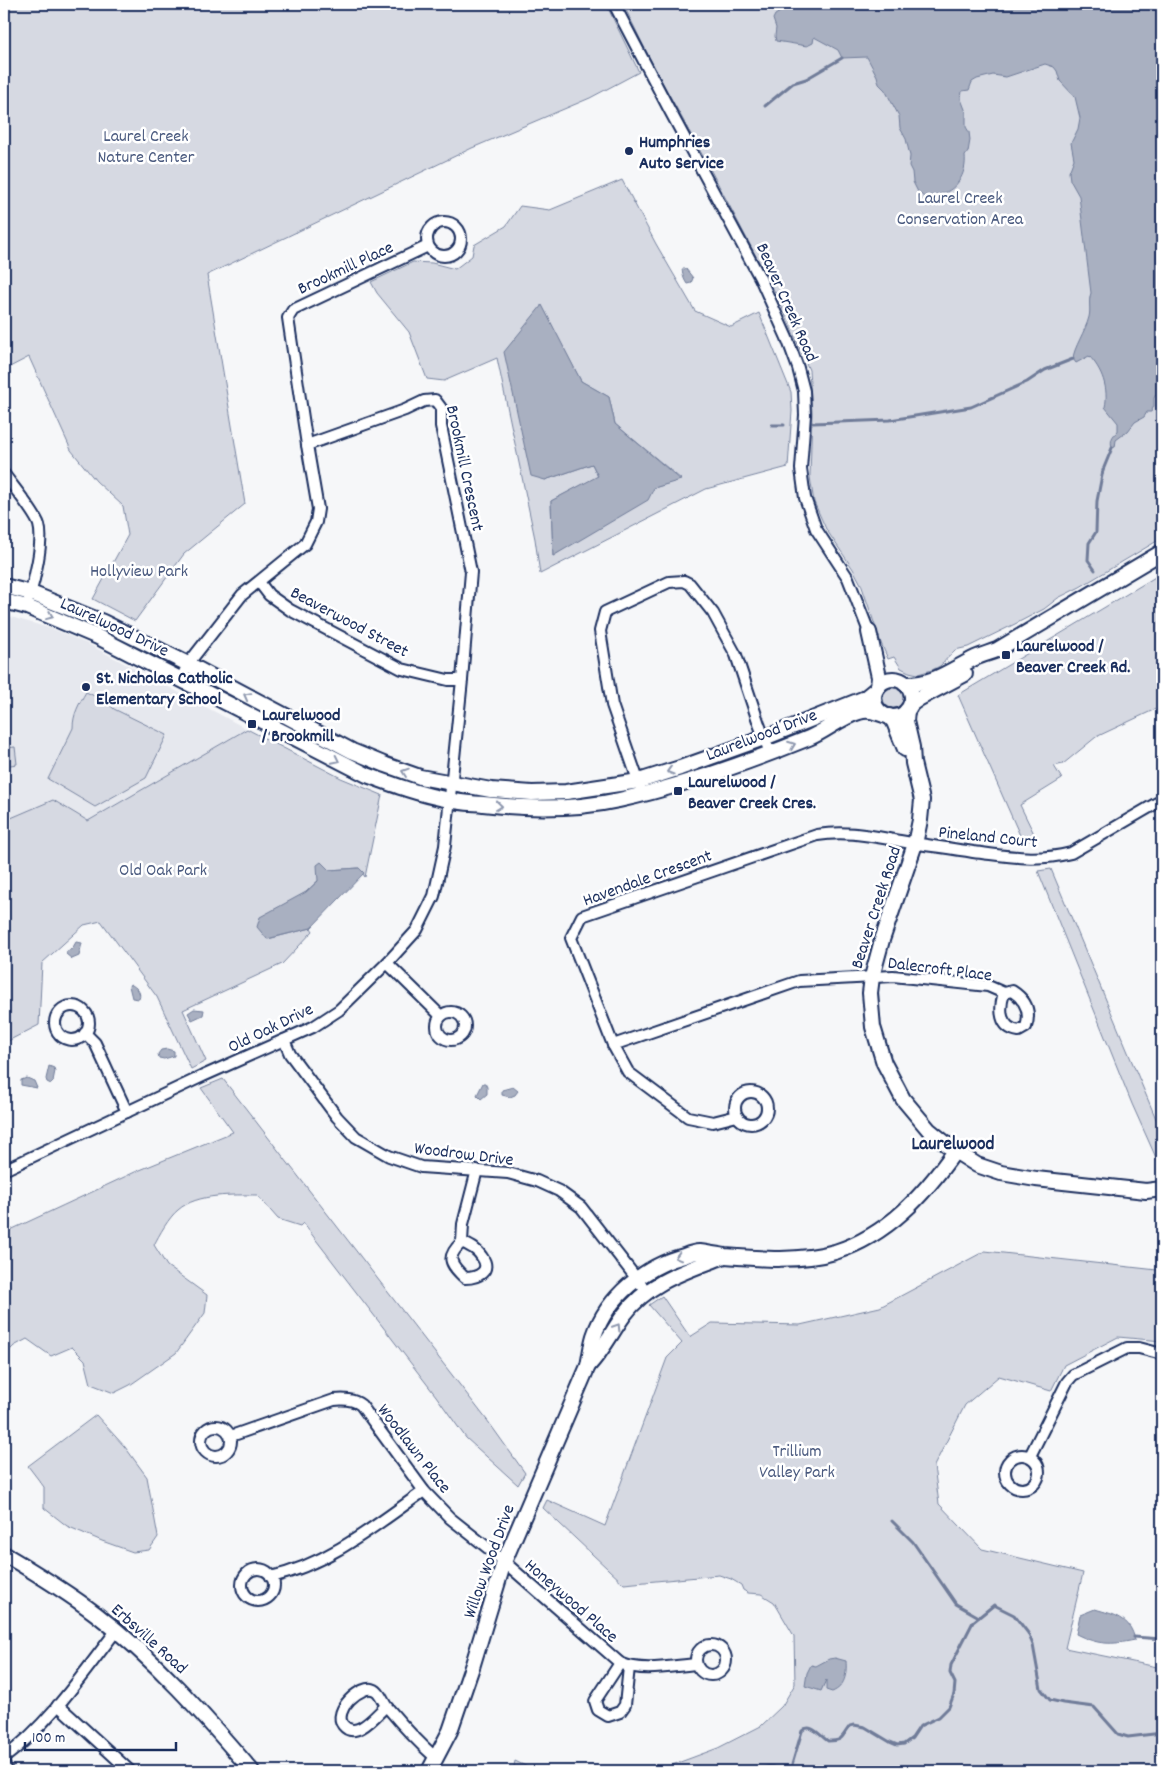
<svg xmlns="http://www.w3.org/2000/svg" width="1166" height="1775" viewBox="0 0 1166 1775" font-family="Dekko,sans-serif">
<rect width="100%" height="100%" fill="#f6f7f9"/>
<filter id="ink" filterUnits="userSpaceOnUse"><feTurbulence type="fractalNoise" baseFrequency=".02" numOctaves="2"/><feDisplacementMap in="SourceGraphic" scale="10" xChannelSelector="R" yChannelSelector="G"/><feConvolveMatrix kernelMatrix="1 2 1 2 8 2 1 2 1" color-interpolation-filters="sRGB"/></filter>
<g filter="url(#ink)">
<path fill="#e6e8ee" d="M 4,615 L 53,629 L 90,645 L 247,729 L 88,821 L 53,801 L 4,821 Z"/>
<g fill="#d6d9e2" stroke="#7884a0" fill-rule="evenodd">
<path d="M 4,4 L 606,4 L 639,72 L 590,98 L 472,148 L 207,275 L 245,504 L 184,554 L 135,621 L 93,599 L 128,535 L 123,506 L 96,481 L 71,450 L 29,357 L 4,370 Z"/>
<path d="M 623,4 L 1162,4 L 1162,538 L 1080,587 L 1058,598 L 1044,609 L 1019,622 L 968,647 L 955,650 L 940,666 L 932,670 L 918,674 L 909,672 L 901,668 L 894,657 L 888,659 L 881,643 L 861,584 L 853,569 L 826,529 L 814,502 L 810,477 L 812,412 L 809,370 L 778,298 L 716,180 L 654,67 Z"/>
<path d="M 622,180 L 656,244 L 695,311 L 731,327 L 759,313 L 791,392 L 792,411 L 788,467 L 706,489 L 540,574 L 535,539 L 497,358 L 444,381 L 427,379 L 409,332 L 377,293 L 371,282 L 413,262 L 432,263 L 455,269 L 472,256 L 474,245 L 506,226 L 520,206 L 550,210 ZM 541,305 L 581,381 L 609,397 L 615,424 L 681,479 L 654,488 L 553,556 L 551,501 L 598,477 L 592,464 L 545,480 Z"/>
<path d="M 1162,573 L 1162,706 L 1096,737 L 1063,764 L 1054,766 L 1062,779 L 1020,805 L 1037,840 L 1022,840 L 958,695 Z"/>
<circle cx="893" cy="698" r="10"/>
<path d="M 86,692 L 105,701 L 114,709 L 167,735 L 146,778 L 95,807 L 48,779 L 73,728 C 73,714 79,704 86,692 Z"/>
<path d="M 829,719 L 831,723 L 780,743 L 778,738 Z"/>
<path d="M 247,729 L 341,778 L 382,795 L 365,877 L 359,868 L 329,870 L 306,892 L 268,939 L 311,928 L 313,931 L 282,964 L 183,1010 L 206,1061 L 191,1069 L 157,997 L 101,921 L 84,925 L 42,963 L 39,1025 L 4,1043 L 4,821 L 53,800 L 88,821 Z"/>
<path d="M 15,747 L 17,764 L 4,766 L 4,748 Z"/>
<path d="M 1051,869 L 1162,1133 L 1162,1171 L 1132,1104 L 1038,871 Z"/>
<path d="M 223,1079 L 490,1424 L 525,1473 L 518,1485 L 466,1438 L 436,1396 L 303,1223 L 300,1226 L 278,1219 L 257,1195 C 234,1195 197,1193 178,1210 C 169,1217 159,1235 154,1245 L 167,1266 L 207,1295 L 205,1313 L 176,1353 L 130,1385 L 114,1393 L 91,1384 L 85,1360 L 72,1347 L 51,1356 L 27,1339 L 14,1346 L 4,1356 L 4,1233 L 135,1172 L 233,1132 L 201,1088 Z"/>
<path d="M 985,1251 L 1157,1270 L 1162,1269 L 1162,1289 L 1160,1289 L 1162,1341 L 1118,1337 L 1064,1365 L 1051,1391 L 999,1376 L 965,1405 L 934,1466 L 939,1504 L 982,1549 L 1083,1573 L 1065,1648 L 1162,1668 L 1162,1771 L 656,1771 L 718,1748 L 761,1726 L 782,1706 L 795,1684 L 794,1636 L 774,1602 L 761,1594 L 748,1593 L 743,1590 L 741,1585 L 731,1579 L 719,1575 L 624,1584 L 543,1508 L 547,1500 L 605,1526 L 667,1358 L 682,1343 L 649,1305 L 662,1296 L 690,1337 L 712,1323 L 800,1325 L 880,1307 Z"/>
<path d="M 96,1415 L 125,1447 L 147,1477 L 158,1537 L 149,1550 L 133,1552 L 102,1541 L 67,1526 L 44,1508 L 44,1487 L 28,1466 Z"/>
<path d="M 515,1761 L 536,1771 L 513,1771 Z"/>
</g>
<g fill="#a9b0c1" stroke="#707c99">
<path d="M 779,4 L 1162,4 L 1162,383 L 1154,398 L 1154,406 L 1151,412 L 1147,412 L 1144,417 L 1135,422 L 1128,431 L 1116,440 L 1115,447 L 1112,448 C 1110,440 1112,436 1118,431 L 1118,423 L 1105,407 C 1109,389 1102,369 1089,356 L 1076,363 L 1073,359 C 1073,349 1086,330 1089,317 C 1091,309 1088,301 1091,293 L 1079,196 L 1070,180 L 1069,172 L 1074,159 L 1071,143 L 1078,129 L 1080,118 L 1075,97 L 1060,81 L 1057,71 L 1054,67 L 1045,64 L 1006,77 L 993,75 L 977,79 L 972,82 L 969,90 L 962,91 L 961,99 L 966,112 L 966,127 L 969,132 L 970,140 L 968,152 L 965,156 C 967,174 956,192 937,195 L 934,200 L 924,197 L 918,192 L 913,182 L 912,172 L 909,166 L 910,156 L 906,139 L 900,128 L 899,116 L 885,90 L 879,84 L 877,76 L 867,57 L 842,58 L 838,50 L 814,37 L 813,43 L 807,46 L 776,41 L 775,36 L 776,28 L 773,19 L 775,15 L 780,12 Z"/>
<path d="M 682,269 L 686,269 L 693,278 L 691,283 L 687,284 C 683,278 683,275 682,269 Z"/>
<path d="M 542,305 L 581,381 L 609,397 L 615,424 L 681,480 L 654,488 L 648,500 L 553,556 L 551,501 L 598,476 L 592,464 L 545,480 L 531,476 L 504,352 Z"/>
<path d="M 321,862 L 329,870 L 359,868 L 364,873 L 311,928 L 267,939 L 257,927 L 260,917 L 306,892 L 318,881 L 317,865 Z"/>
<path d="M 76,942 L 82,943 L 79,956 L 72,959 L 66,954 L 67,951 L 72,949 Z"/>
<path d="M 130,984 C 136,987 142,992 139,999 L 132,998 L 129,986 Z"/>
<path d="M 194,1009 L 204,1010 L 203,1015 L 192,1020 L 188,1013 Z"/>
<path d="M 167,1049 L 174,1051 L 174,1056 L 164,1059 L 159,1058 L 158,1054 L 161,1050 Z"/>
<path d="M 49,1066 L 54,1068 L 55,1071 L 53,1081 L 54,1081 L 51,1084 L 47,1082 L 46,1079 Z"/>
<path d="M 27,1078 L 34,1081 L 37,1088 L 21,1085 L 21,1080 Z"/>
<path d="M 483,1083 L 485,1083 L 487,1087 L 487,1094 L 481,1099 L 477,1095 Z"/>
<path d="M 513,1087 L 518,1091 L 515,1095 L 510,1097 L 502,1095 L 502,1090 Z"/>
<path d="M 1095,1609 C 1115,1615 1130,1617 1135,1640 C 1111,1645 1098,1645 1076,1634 L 1080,1615 Z"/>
<path d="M 835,1658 L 846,1661 C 847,1674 845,1687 832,1692 L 826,1690 L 826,1680 L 821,1691 L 805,1686 L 807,1673 L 811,1665 L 816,1666 L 829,1659 Z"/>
</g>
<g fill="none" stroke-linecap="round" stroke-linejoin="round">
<g stroke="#707c99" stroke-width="3">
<path d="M 765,106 L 793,83 L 806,79 L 842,58"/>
<path d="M 813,423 L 890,420 L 971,407 L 1027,382 L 1045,370 L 1073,359"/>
<path d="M 772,425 L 784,425"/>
<path d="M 1095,570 L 1088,560 L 1089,543 L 1096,532 L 1097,501 L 1103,470 L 1112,448"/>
<path d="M 892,1521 L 913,1542 L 956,1604 L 979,1617"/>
<path d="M 1134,1637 L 1162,1639"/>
<path d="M 760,1771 C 771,1760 779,1774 791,1768 L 802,1731 C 811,1722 820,1736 828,1741 C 844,1741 841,1737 850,1726 L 854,1725 L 865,1727 L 890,1742 L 897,1745 L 904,1744 L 912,1738 L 920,1726 L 939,1717 L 949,1707 L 954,1694 L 955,1683 L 950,1673 L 951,1665 L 973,1622 L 994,1605 L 1014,1615 L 1028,1633 L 1033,1645 L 1041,1689 L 1050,1700 L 1063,1703 L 1094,1707 L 1118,1734 L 1128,1737 L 1162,1733"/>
</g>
<g stroke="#1b2f5e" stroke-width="14">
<g id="street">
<path d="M 614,4 L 670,111 L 760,278 L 787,338 L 798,368 L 804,391 L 805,415 L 801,469 L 805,498 L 816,529 L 848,578 L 869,632"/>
<circle cx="444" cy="239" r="17"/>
<path d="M 307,445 L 288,318 L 293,310 L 428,246"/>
<path d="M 4,474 C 12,485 36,514 39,525 C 44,542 34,581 29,598"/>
<path d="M 259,582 L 269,595 L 290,610 L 402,669 L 448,680 L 462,680"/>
<path d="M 640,786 L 612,705 L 600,631 L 605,612 L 669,582 L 684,581 L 690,584 L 713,613 L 736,655 L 759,724 L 770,753"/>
<path d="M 387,963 L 441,1016"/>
<circle cx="72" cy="1023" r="17"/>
<circle cx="451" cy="1026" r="14"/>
<path d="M 85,1033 L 95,1043 L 127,1112"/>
<path d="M 284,1040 L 290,1054 L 337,1117 L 356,1137 L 389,1156 L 421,1167 L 508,1173 L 537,1181 L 559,1191 L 581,1207 L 647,1292"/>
<path d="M 613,1045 L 799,981 L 893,976 L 988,986 L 1004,993 C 999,1009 999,1028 1019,1031 L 1026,1027 C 1031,1012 1026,1000 1012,991 L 1004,993"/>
<circle cx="751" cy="1108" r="16"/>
<path d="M 737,1116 L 713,1122 L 688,1117 L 628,1072 L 613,1045 L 571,938 L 582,916 L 817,835 C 847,830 871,836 900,841 C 924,845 948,848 973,852 C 1009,856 1035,862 1071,853 L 1162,800"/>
<path d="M 4,1170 L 203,1076 L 313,1027 L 339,1010 L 387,963 L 417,930 L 434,896 L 445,846 L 462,680 L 471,572 L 441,426 L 441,408 L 435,400 L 424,401 L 405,410 L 307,445 L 318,509 L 316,522 L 305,544 L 242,595 L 188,664 L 181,679"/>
<path d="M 462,1242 C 470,1246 477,1249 482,1257 C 492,1271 478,1278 465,1278 C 449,1263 446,1257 462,1242 Z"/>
<path d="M 462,1242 L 463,1224 L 477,1170"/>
<circle cx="216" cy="1441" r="15"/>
<path d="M 231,1436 L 334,1400 C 344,1399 353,1399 361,1405 L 424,1491 L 450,1518 L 493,1552 L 620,1663 C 643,1673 671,1666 696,1664"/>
<circle cx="1022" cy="1472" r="17"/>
<path d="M 1030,1456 L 1067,1382 L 1073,1375 L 1127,1348 L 1139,1348 L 1162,1354"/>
<circle cx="258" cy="1585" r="16"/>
<path d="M 271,1577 C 329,1564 377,1524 424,1491"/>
<circle cx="711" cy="1660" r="15"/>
<path d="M 620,1663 L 595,1701 L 598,1710 L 608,1716 L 620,1712 L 625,1705 L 629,1667"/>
<path d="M 58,1705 L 130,1771"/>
<path d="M 386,1706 C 376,1715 356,1741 343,1725 C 332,1711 361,1683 375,1690 C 381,1693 383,1703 388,1708 C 403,1726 419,1743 436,1758"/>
<path d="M 4,1758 C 49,1724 82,1675 116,1631"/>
<path d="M 4,1764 L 7,1771"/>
</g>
</g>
<g stroke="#1b2f5e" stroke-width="18">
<g id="secondary">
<path d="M 4,586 L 31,593 L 103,622 L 188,664 L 352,751 L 386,765 L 420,777 L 491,790 L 532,793 L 566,792 L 639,781 L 680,768 L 764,738 L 865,698 L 876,689"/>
<path d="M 4,601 L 27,607 L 98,637 L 367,775 C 394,785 421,795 450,800 C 461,803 472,803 483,804 C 528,809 574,810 619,800 C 683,786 747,763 809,738 C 826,731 841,717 859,712 C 868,709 875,712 884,715"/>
<path d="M 869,632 L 879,677 L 878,687"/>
<circle cx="893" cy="698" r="19"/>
<path d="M 905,684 C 933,685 951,670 975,658 C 982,655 989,653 997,650 L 1162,552"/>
<path d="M 910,705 L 920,698 L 965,674"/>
<path d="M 907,710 L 906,721 L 912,747 L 913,763 L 922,800 L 920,820 L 915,844 L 882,940 L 872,977 L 870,993 L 873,1027 L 884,1063 L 903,1099 L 929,1130 L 955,1151 L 977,1165 L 1001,1173 L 1036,1179 L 1146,1191 L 1162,1189"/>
<path d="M 889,716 L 894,722 L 905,749"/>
<path d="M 588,1366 C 604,1349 611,1333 624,1315 C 648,1282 686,1271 722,1257"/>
<path d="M 4,1554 C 36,1573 67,1592 96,1614 C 155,1659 204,1715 252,1771"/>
<path d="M 429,1771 L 450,1731 L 473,1664 L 504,1562 L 588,1366 C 590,1356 591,1346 594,1336 C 607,1297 645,1266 684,1256 C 689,1254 694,1252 699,1252 C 708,1253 717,1255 725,1256 C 762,1259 800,1262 835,1252 C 888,1235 924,1195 955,1151"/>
</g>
</g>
<use href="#street" stroke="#fff" stroke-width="10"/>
<use href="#secondary" stroke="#fff" stroke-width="14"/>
</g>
<defs><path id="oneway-chevron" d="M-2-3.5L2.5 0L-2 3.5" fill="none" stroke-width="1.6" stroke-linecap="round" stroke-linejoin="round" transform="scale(1.25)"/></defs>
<g stroke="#8d97ae">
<use href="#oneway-chevron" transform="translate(50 616) rotate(22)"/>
<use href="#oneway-chevron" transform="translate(247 696) rotate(-152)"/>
<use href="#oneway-chevron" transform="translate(792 745) rotate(-21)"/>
<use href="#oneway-chevron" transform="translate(336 760) rotate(26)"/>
<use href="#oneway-chevron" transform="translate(670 771) rotate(163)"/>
<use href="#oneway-chevron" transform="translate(405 772) rotate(-161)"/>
<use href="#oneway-chevron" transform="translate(499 806) rotate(6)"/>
<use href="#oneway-chevron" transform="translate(678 1257) rotate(165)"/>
<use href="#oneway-chevron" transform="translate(617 1327) rotate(-58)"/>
</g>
</g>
<g fill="#1b2f5e" stroke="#fff" stroke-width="2">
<circle cx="629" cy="151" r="5"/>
<rect x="1001" y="650" width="10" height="10" rx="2.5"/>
<circle cx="86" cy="687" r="5"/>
<rect x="247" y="719" width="10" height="10" rx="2.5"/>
<rect x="673" y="786" width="10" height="10" rx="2.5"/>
</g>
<g text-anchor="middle" stroke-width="5" stroke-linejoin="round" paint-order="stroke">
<g font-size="18" fill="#4a5a7f" stroke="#fff">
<text x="146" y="141">Laurel Creek<tspan x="146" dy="21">Nature Center</tspan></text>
<text x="960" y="203">Laurel Creek<tspan x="960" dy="21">Conservation Area</tspan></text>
<text x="139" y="576">Hollyview Park</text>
<text x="163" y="875">Old Oak Park</text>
<text x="797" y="1456">Trillium<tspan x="797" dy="21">Valley Park</tspan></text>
</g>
<g font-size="18" font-weight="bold" fill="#1b2f5e" stroke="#fff" text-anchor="start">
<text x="639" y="147">Humphries<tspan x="639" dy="21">Auto Service</tspan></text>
<text x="1016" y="651">Laurelwood /<tspan x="1016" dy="21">Beaver Creek Rd.</tspan></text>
<text x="96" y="683">St. Nicholas Catholic<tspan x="96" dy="21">Elementary School</tspan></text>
<text x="262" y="720">Laurelwood<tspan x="262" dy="21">/ Brookmill</tspan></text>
<text x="688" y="787">Laurelwood /<tspan x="688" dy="21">Beaver Creek Cres.</tspan></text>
</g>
<g font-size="18" fill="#1b2f5e" stroke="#fff">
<text transform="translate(345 267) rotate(-25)" y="6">Brookmill Place</text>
<text transform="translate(788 302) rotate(66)" y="6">Beaver Creek Road</text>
<text transform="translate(466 468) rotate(78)" y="6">Brookmill Crescent</text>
<text transform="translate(350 621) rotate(28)" y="6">Beaverwood Street</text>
<text transform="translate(115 626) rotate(25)" y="6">Laurelwood Drive</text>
<text transform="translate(761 734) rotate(-21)" y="6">Laurelwood Drive</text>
<text transform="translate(988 836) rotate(6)" y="6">Pineland Court</text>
<text transform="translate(647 877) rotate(-20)" y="6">Havendale Crescent</text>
<text transform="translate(875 907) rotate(-72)" y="6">Beaver Creek Road</text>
<text transform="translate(940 968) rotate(7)" y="6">Dalecroft Place</text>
<text transform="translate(270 1027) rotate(-26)" y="6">Old Oak Drive</text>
<text transform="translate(464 1153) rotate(7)" y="6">Woodrow Drive</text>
<text transform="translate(415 1448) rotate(52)" y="6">Woodlawn Place</text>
<text transform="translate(488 1561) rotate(-70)" y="6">Willow Wood Drive</text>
<text transform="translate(572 1600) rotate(41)" y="6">Honeywood Place</text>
<text transform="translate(150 1638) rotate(42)" y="6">Erbsville Road</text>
</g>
<g font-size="19" font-weight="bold" fill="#1b2f5e" stroke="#fff">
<text x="953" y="1149">Laurelwood</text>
</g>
</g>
<rect width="1166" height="1775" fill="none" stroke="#fff" stroke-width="20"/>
<rect x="10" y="10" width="1146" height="1755" fill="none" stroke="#1b2f5e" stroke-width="2" filter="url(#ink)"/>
<path d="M25 1742v8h151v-8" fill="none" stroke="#1b2f5e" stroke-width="2.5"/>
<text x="32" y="1742" font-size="15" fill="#1b2f5e" stroke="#ffffff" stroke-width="4" paint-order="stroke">100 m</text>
</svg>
